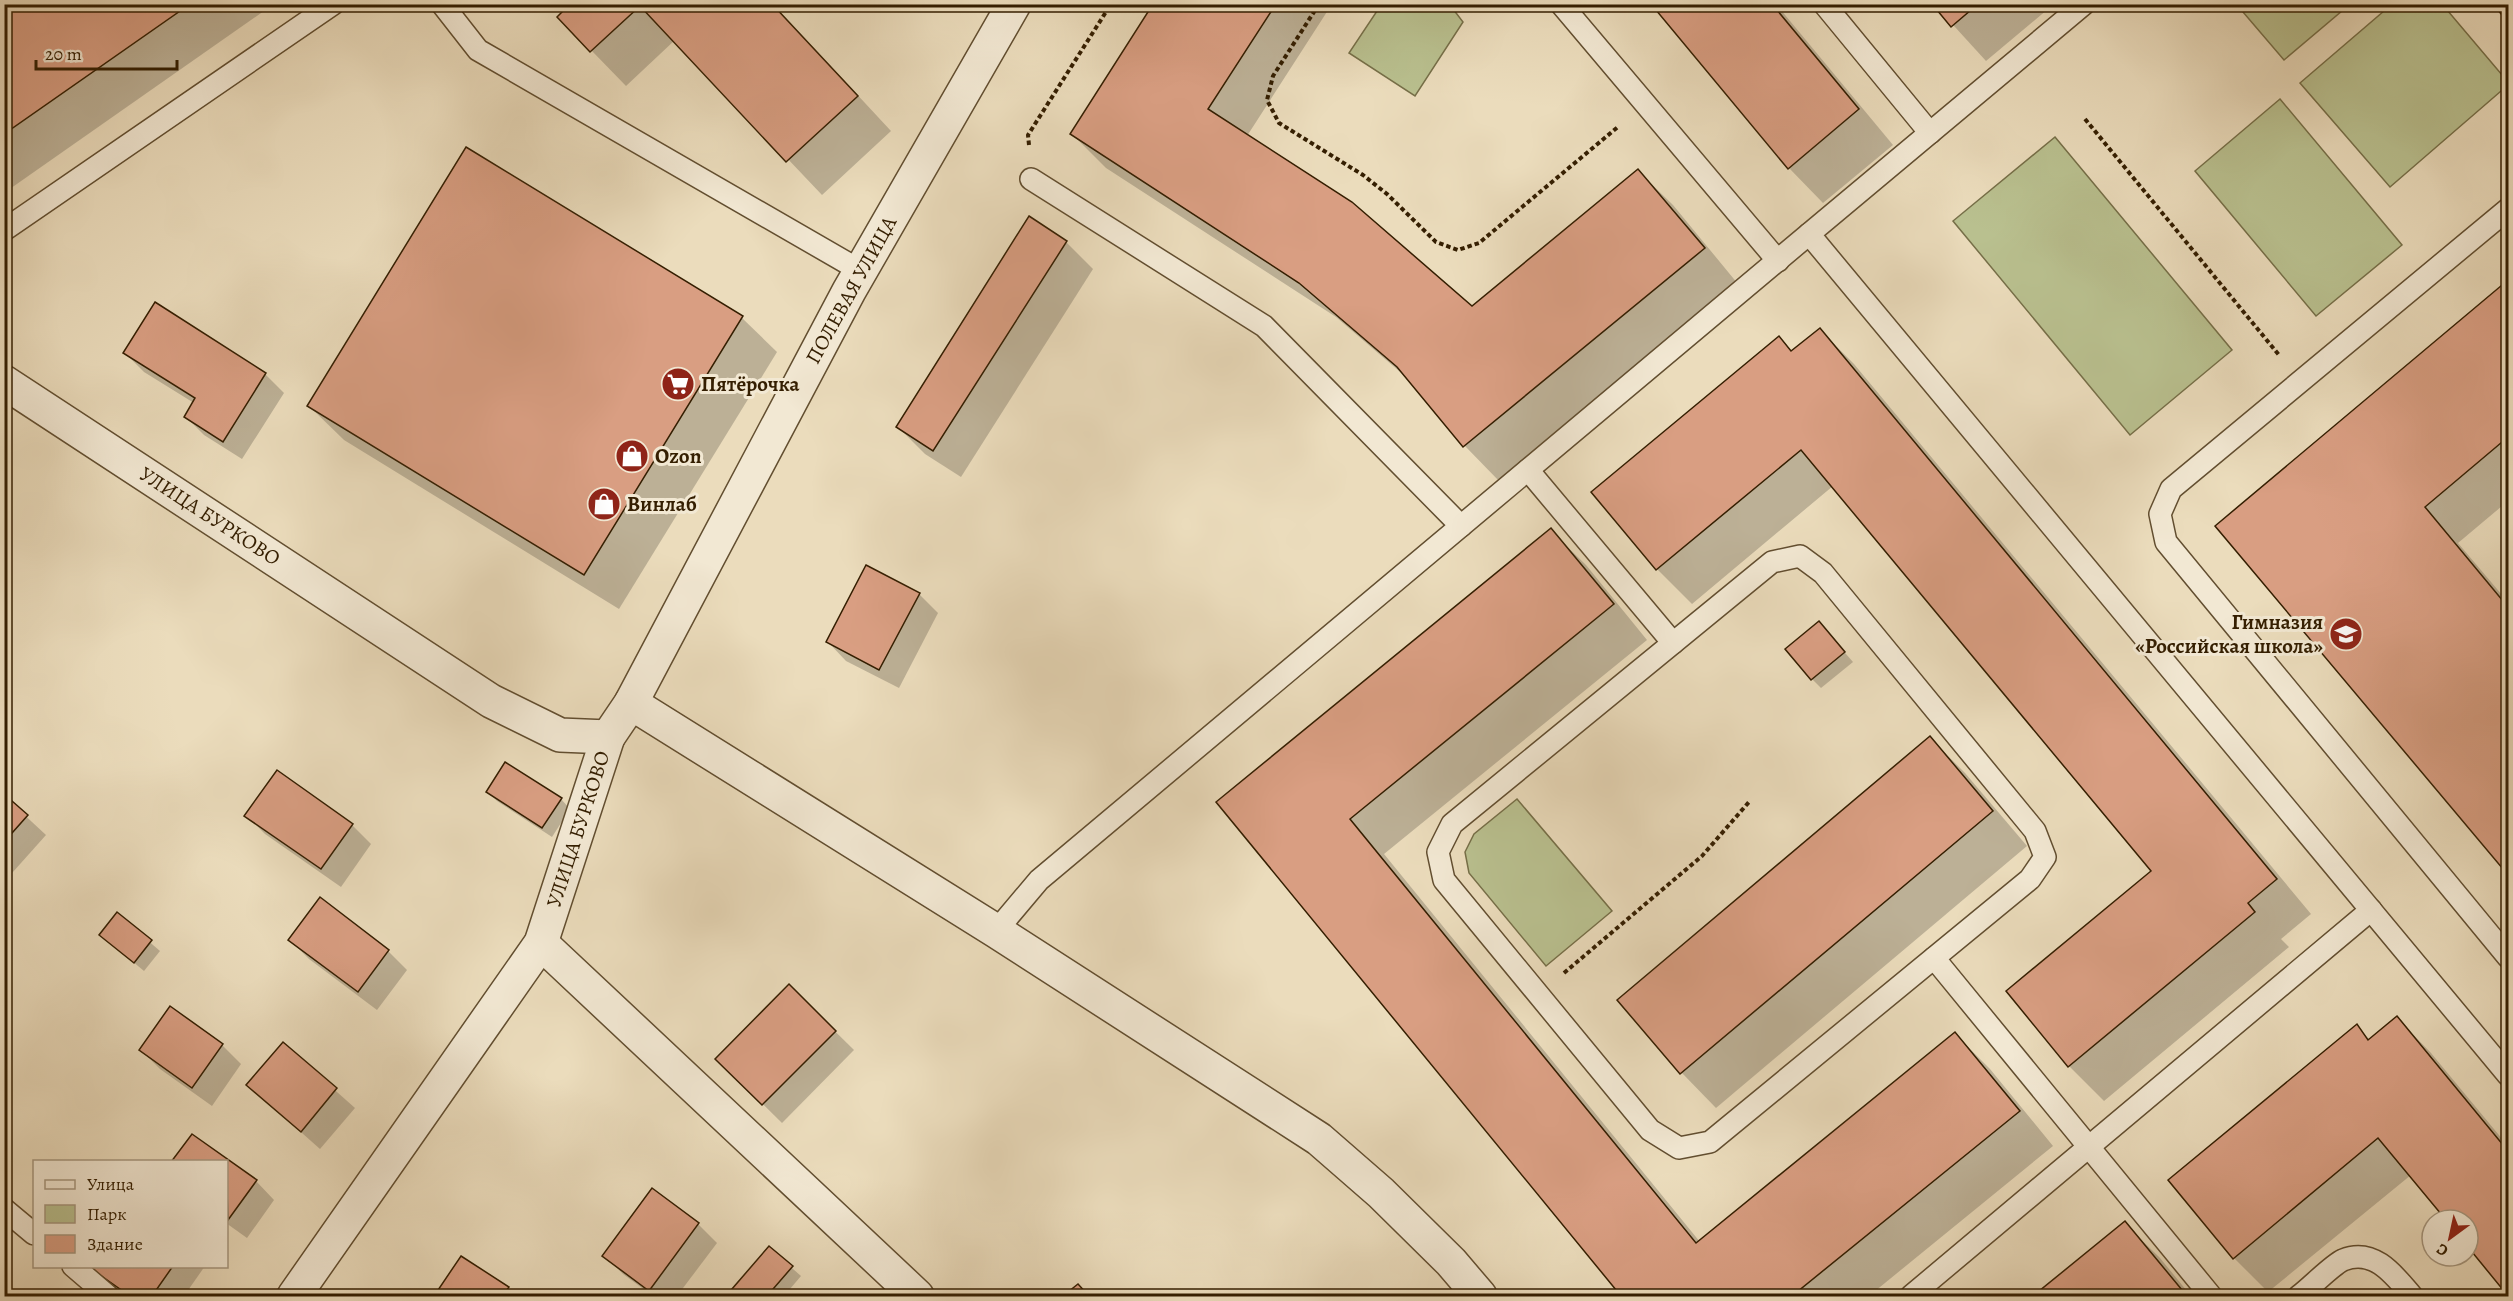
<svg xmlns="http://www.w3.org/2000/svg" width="2513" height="1301" viewBox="0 0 2513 1301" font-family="Alegreya,serif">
<rect width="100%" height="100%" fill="#ebdcbc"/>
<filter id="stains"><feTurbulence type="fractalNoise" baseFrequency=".00333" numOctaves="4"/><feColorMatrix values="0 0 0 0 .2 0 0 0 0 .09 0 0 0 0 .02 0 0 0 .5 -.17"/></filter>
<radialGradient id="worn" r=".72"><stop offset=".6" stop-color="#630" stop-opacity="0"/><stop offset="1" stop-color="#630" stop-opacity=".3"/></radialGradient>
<g fill="#b9c08f" stroke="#766f48" stroke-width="1.5">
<path d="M 2442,4 L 2508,82 L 2508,85 L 2390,187 L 2300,83 L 2391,5 Z"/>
<path d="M 1381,5 L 1450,5 L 1463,22 L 1415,96 L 1349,53 Z"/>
<path d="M 2237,5 L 2349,5 L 2284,60 Z"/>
<path d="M 2280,99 L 2402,245 L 2316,316 L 2195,171 Z"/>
<path d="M 2055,137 L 2232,350 L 2130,435 L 1953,221 Z"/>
<path d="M 1517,799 L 1612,911 L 1546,966 L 1469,873 L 1465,852 L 1474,834 Z"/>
</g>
<g fill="#0003">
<path d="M 18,4 L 274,4 L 4,193 L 4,14 Z"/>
<path d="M 773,4 L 891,131 L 822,195 L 675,40 L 626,86 L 559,17 L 572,5 Z"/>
<path d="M 1154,4 L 1332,4 L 1247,136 L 1472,308 L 1638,171 L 1673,205 L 1738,284 L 1499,481 L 1465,446 L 1413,383 L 1336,317 L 1106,168 L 1072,134 Z"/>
<path d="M 1653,4 L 1776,4 L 1893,145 L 1823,203 L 1789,168 Z"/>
<path d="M 1934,4 L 2054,4 L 1986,61 Z"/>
<path d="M 1066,242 L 1093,269 L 961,477 L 925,454 L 897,426 Z"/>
<path d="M 2508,282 L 2508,501 L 2458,543 L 2508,602 L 2508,873 L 2217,526 Z"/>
<path d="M 742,318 L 777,352 L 619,609 L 344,440 L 309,406 Z"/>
<path d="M 1820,330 L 1854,364 L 2311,914 L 2281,939 L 2289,947 L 2104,1101 L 2069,1066 L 2008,991 L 2153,871 L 1833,486 L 1692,604 L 1657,569 L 1593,492 L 1779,338 L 1793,352 Z"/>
<path d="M 125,353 L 265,374 L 284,393 L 242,459 L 204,435 L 186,417 L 194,403 L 144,372 Z"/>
<path d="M 1551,531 L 1586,565 L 1647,640 L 1384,854 L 1700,1242 L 1955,1034 L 1990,1069 L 2053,1146 L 1869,1296 L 1622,1296 L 1218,802 Z"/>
<path d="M 919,594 L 938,613 L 899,688 L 846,661 L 828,642 Z"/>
<path d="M 1819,623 L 1853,662 L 1821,688 L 1812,679 Z"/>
<path d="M 1930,738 L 1965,773 L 2027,846 L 1716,1108 L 1682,1073 L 1620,1000 Z"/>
<path d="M 277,772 L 352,825 L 371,844 L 341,887 L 265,834 L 246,815 Z"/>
<path d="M 488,792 L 561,799 L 570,809 L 552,837 L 497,801 Z"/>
<path d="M 4,796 L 46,835 L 4,882 Z"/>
<path d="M 320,900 L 388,951 L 407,970 L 377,1010 L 309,959 L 290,940 Z"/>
<path d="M 117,914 L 160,951 L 144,971 L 101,935 Z"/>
<path d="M 789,986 L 854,1050 L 782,1123 L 717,1059 Z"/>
<path d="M 171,1008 L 222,1045 L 241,1064 L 212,1106 L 160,1069 L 141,1050 Z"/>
<path d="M 2397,1018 L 2431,1053 L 2508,1146 L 2508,1293 L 2468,1244 L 2468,1220 L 2448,1220 L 2411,1175 L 2268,1292 L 2234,1258 L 2357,1027 L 2370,1040 Z"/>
<path d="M 283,1044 L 355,1108 L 320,1149 L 248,1085 Z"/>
<path d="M 192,1136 L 256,1181 L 274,1200 L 247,1238 L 226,1223 L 226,1162 Z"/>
<path d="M 653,1190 L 698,1224 L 717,1243 L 677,1296 L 653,1296 L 623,1274 L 604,1255 Z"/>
<path d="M 2125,1224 L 2160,1258 L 2191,1296 L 2035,1296 Z"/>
<path d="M 769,1248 L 801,1276 L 784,1296 L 742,1296 L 734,1289 Z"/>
<path d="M 462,1258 L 508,1289 L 516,1296 L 436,1296 Z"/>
<path d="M 88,1266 L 205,1266 L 184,1296 L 124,1296 L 106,1284 Z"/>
</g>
<g fill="#d99e82" stroke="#341e01" stroke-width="1.5">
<path d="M 15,4 L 190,4 L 4,134 L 4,12 Z"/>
<path d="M 772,4 L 858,96 L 786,162 L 640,6 L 590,52 L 557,17 L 570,4 Z"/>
<path d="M 1153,4 L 1276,4 L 1208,109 L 1352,202 L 1472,306 L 1638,169 L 1705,248 L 1463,447 L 1397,367 L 1299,283 L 1070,134 Z"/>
<path d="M 1651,4 L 1772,4 L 1859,109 L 1788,169 Z"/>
<path d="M 1932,4 L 1978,4 L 1951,27 Z"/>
<path d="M 466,147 L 743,316 L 584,575 L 307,406 Z"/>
<path d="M 1029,216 L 1067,241 L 933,451 L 896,427 Z"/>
<path d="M 2508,280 L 2508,437 L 2425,507 L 2508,607 L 2508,875 L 2215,526 Z"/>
<path d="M 155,302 L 266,373 L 223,442 L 184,417 L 195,398 L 123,353 Z"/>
<path d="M 1820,328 L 2277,879 L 2248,903 L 2255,912 L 2068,1067 L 2006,991 L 2151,871 L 1801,450 L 1656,570 L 1591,492 L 1779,336 L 1791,351 Z"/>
<path d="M 1551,528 L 1614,604 L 1350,819 L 1696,1243 L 1955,1032 L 2020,1111 L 1792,1296 L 1621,1296 L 1216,802 Z"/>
<path d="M 866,565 L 920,593 L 879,670 L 826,642 Z"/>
<path d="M 1819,621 L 1845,652 L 1811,680 L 1785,649 Z"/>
<path d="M 1930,736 L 1993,811 L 1680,1074 L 1617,1000 Z"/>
<path d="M 505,762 L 562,798 L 542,828 L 486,792 Z"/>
<path d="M 277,770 L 353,824 L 321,869 L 244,816 Z"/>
<path d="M 4,794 L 28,815 L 4,842 Z"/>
<path d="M 320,897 L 389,950 L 358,992 L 288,940 Z"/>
<path d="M 117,912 L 152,940 L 134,963 L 99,935 Z"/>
<path d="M 789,984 L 836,1031 L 762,1105 L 715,1059 Z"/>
<path d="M 170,1006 L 223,1044 L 192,1088 L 139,1050 Z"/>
<path d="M 2397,1016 L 2508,1151 L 2508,1296 L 2468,1247 L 2468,1220 L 2446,1220 L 2378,1138 L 2233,1259 L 2168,1180 L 2357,1024 L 2368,1040 Z"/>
<path d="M 283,1042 L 337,1088 L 301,1132 L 246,1085 Z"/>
<path d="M 192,1134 L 257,1180 L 228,1220 L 226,1162 L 171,1162 Z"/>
<path d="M 652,1188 L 699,1223 L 649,1291 L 602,1256 Z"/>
<path d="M 2125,1221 L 2187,1296 L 2033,1296 Z"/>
<path d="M 769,1246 L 793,1266 L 767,1296 L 741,1296 L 732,1289 Z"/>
<path d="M 461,1256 L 509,1287 L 503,1296 L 434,1296 Z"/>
<path d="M 87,1266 L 173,1266 L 152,1296 L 130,1296 Z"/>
<path d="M 1078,1284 L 1089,1296 L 1063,1296 Z"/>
</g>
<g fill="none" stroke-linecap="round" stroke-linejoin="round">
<g stroke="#624e30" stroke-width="24">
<g id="service">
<path d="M 442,4 L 478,50 L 861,271"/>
<path d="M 1561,4 L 1778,261"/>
<path d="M 1824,4 L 1930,133"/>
<path d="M 2084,4 L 1809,234 L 2508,1075"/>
<path d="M 1031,179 L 1264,326 L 1461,526"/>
<path d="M 2508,209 L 2171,489 L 2160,514 L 2166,542 L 2508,957"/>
<path d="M 4,230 L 333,4"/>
<path d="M 1528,470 L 1673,643"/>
<path d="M 1800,556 L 1823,573 L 2035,831 L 2045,857 L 2030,879 L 1710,1142 L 1679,1148 L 1650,1130 L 1444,880 L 1438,852 L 1452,824 L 1772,562 Z"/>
<path d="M 996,931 L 1039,880 L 1809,234"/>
<path d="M 1934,958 L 2211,1296"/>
<path d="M 4,1209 L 34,1234"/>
<path d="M 73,1266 L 108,1296"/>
<path d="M 1911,1296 L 2371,910"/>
<path d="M 2299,1296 C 2310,1288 2332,1265 2343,1260 C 2374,1247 2395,1276 2412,1296"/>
</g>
</g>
<g stroke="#624e30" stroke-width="36">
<g id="minor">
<path d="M 631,703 L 996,931 L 1319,1139 L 1381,1193 L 1451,1262 L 1480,1296"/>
<path d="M 541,943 L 917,1296"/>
<path d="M 294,1296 L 541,943 L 608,737"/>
</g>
</g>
<g stroke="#624e30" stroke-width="36">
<path id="tertiary" d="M 4,382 L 491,701 L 560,735 L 608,737 L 631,703 L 849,291 L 1014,4"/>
</g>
<g stroke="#341e01" stroke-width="4" stroke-dasharray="4.5 3" stroke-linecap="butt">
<path d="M 1319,4 L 1273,76 L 1267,100 L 1279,123 L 1363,175 L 1387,194 L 1436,242 L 1458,250 L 1479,243 L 1619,126"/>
<path d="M 2495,4 L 2508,21"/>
<path d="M 2085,119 L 2279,355"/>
<path d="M 1029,145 L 1028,135 L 1111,4"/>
<path d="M 1564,973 L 1702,856 L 1749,802"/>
</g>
<use href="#service" stroke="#f2e8d3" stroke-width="21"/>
<use href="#minor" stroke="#f2e8d3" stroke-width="33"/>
<use href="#tertiary" stroke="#f2e8d3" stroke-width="33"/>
</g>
<defs>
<g id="supermarket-disc" transform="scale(1.725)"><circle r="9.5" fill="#8f2418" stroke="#f2e8d3"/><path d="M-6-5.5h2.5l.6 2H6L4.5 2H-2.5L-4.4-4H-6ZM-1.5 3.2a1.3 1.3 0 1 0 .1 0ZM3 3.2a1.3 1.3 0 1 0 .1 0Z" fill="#fff"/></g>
<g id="shop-disc" transform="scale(1.725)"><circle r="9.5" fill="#8f2418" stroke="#f2e8d3"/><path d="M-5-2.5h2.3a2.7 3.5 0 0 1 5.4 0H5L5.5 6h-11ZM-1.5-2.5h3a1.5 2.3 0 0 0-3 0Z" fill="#fff"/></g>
<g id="school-disc" transform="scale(1.725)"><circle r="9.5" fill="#8f2418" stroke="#f2e8d3"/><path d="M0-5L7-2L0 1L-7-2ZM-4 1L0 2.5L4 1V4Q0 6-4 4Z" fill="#fff"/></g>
</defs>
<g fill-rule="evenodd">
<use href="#supermarket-disc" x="678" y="384"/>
<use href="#shop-disc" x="632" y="456"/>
<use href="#shop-disc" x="604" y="504"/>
<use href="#school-disc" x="2346" y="634"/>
</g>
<g text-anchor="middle" stroke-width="6" stroke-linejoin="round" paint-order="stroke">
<g font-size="21" fill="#341e01" stroke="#f2e8d3">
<text transform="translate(851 290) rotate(-61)" y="7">ПОЛЕВАЯ УЛИЦА</text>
<text transform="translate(210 516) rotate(33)" y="7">УЛИЦА БУРКОВО</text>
<text transform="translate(578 829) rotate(-72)" y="7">УЛИЦА БУРКОВО</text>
</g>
<g font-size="21" font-weight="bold" fill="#341e01" stroke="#f2e8d3" text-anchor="start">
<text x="701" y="391">Пятёрочка</text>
<text x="655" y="463">Ozon</text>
<text x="627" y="511">Винлаб</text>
<text x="2323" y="629" text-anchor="end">Гимназия<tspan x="2323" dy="24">«Российская школа»</tspan></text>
</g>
</g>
<rect width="2513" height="1301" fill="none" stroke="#ebdcbc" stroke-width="24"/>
<rect x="6" y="6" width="2501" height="1289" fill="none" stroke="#341e01" stroke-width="3"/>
<rect x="12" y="12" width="2489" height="1277" fill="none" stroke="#341e01" stroke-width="1.5"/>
<rect x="33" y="1160" width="195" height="108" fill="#f2e8d3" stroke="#a6977f" stroke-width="1.5"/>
<rect x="45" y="1180" width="30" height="9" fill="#f2e8d3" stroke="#a6977f" stroke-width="1.5"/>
<text x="87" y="1190" font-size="18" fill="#341e01">Улица</text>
<rect x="45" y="1205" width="30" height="18" fill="#b9c08f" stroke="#a6977f" stroke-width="1.5"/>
<text x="87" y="1220" font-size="18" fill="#341e01">Парк</text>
<rect x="45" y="1235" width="30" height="18" fill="#d99e82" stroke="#a6977f" stroke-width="1.5"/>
<text x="87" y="1250" font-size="18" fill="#341e01">Здание</text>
<g transform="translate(2450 1238) rotate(213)"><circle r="28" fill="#f2e8d3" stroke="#a6977f" stroke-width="1.5"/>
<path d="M0-4.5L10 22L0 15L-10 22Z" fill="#8f2418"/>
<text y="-9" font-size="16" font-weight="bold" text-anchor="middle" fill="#341e01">С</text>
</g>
<path d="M36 60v9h141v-9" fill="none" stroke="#341e01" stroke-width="3"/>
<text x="45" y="60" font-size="18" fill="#341e01" stroke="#f2e8d3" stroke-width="4.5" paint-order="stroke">20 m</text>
<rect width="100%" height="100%" filter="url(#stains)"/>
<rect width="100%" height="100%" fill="url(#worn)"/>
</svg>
